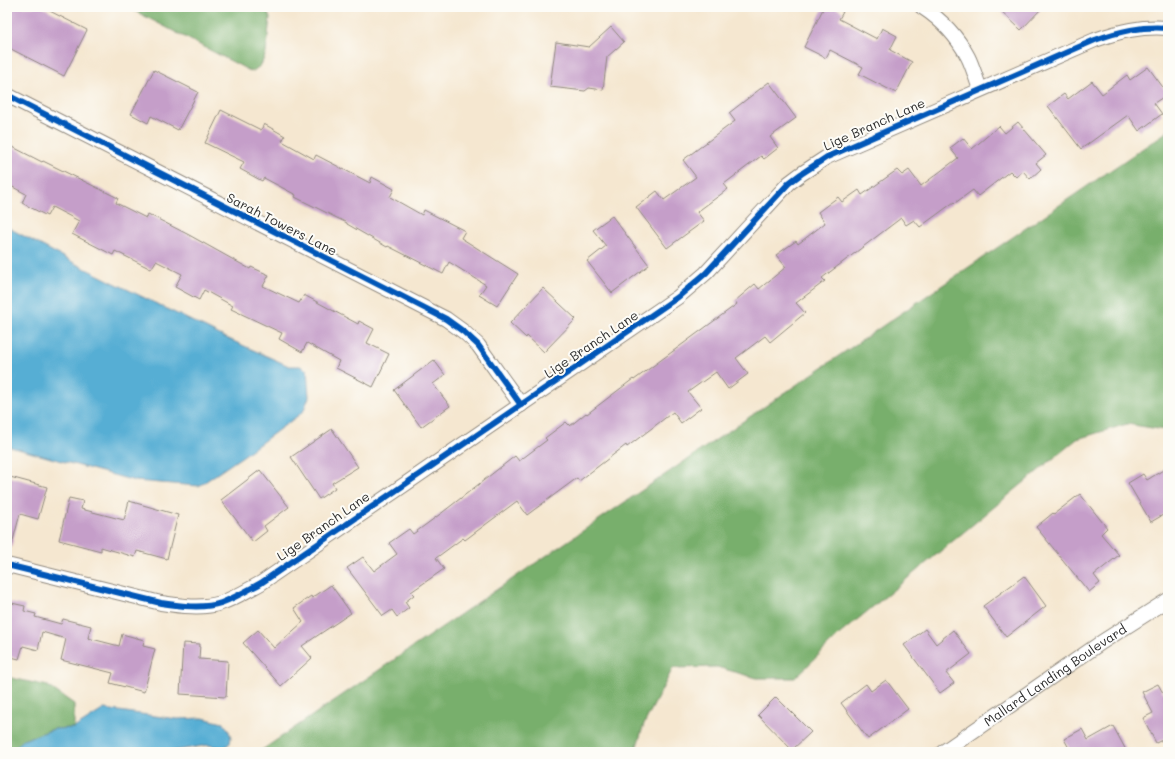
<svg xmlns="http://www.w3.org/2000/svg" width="1175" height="759" viewBox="0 0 1175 759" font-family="Mali,sans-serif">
<rect width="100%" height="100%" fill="#fdfcf7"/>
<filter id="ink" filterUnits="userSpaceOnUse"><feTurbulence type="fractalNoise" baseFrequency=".025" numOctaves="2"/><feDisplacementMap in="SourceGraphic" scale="8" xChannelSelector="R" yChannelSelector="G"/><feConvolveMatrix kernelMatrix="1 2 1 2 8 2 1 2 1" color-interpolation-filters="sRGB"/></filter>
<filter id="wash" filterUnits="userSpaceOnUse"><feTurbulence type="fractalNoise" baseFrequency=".012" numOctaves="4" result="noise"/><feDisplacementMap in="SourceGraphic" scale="16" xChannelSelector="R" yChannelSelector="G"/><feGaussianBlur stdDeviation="0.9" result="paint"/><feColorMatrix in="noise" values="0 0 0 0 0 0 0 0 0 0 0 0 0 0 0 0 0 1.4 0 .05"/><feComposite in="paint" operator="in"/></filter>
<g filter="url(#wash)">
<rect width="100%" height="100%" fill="#f5e7d0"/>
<g fill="#78af6c" stroke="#526d4c">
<path d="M 127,7 L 265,7 L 270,18 L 266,53 L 261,65 L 252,72 Z"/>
<path d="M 1168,131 L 1168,429 L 1165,430 L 1127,424 L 1077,439 L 841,633 L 795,678 L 756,678 L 717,667 L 673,668 L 644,724 L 635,752 L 259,752 Z"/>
<path d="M 7,677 L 48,686 L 74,704 L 74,728 L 54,729 L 23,740 L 11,752 L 7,752 Z"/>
</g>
<g fill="#57aed4" stroke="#416c80">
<path d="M 7,227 L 76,264 L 155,303 L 222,336 L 289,366 L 300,366 L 307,370 L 309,397 L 303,412 L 243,456 L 199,486 L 135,481 L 7,446 Z"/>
<path d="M 104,709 L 177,719 L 203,718 L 223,723 L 228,729 L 231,737 L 230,743 L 224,748 L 208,745 L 167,752 L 11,752 L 23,740 L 54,729 L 74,728 Z"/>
</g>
<g id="blocks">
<g fill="#c59ec9">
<path d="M 7,7 L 42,7 L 87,30 L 64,76 L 7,47 Z"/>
<path d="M 824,7 L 834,7 L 843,12 L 839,19 L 877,39 L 882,28 L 897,36 L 890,50 L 912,62 L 896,93 L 859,74 L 863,67 L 830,50 L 826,58 L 804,47 Z"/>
<path d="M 997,7 L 1043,7 L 1021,30 Z"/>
<path d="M 611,27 L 624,42 L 607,57 L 603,90 L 589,88 L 585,91 L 550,87 L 556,42 L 589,47 Z"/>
<path d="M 1148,67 L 1168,94 L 1154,103 L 1162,114 L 1139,131 L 1128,115 L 1081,149 L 1048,106 L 1064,94 L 1068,99 L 1092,81 L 1102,94 L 1127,75 L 1130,80 Z"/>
<path d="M 154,70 L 198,92 L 178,130 L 151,116 L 148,123 L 131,114 Z"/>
<path d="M 769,82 L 796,118 L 770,137 L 778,148 L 764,159 L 761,156 L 724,184 L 728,189 L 697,212 L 704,221 L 667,248 L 636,207 L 657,191 L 664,200 L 696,177 L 683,160 L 735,121 L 729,113 Z"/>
<path d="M 221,110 L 261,130 L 264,124 L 285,136 L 282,141 L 314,159 L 316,155 L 370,183 L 372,177 L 394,189 L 390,197 L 422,215 L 424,210 L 465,231 L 461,238 L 518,274 L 497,306 L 479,295 L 486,285 L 449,262 L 443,274 L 388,246 L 387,247 L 347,224 L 347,223 L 295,197 L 296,195 L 264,178 L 262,181 L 240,169 L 244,162 L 205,143 Z"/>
<path d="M 1018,122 L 1046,155 L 1036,163 L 1041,169 L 1030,179 L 1023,171 L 1016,177 L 1010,171 L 978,196 L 973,190 L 955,203 L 954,202 L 920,227 L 914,220 L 906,225 L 901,218 L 822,278 L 825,281 L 796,303 L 805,313 L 770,342 L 765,336 L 736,358 L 748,374 L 728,389 L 716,372 L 688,392 L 701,408 L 681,423 L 673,412 L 627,447 L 626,445 L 579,481 L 577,478 L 527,515 L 517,501 L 465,540 L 463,538 L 436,558 L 444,569 L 411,592 L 414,595 L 405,602 L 409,608 L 397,617 L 392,610 L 383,616 L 347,568 L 363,557 L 374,571 L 397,554 L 389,543 L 409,529 L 413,534 L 443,512 L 515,456 L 519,461 L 547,440 L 545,438 L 566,422 L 570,426 L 586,413 L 587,414 L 633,379 L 634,380 L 737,304 L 735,301 L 755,284 L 759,289 L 786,267 L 776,255 L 796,241 L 798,244 L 825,223 L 818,212 L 838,197 L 842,202 L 859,190 L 862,195 L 897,170 L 902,175 L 909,170 L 921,186 L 958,158 L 950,148 L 963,138 L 972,149 L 999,126 L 1005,133 Z"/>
<path d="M 7,144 L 42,162 L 43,161 L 118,198 L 116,203 L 146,218 L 148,214 L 189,235 L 250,269 L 251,267 L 269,275 L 263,286 L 299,303 L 304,295 L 358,324 L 359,321 L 374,329 L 367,343 L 389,354 L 373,387 L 336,368 L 339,361 L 307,343 L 302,352 L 279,339 L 282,333 L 231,309 L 233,306 L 204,290 L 199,300 L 175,287 L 182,274 L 156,261 L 151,269 L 115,251 L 113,255 L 72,234 L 79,221 L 52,207 L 47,216 L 22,203 L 26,194 L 7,184 Z"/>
<path d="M 612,216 L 649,265 L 612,293 L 587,261 L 606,246 L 593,230 Z"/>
<path d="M 543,288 L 576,319 L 544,352 L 527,336 L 526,338 L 510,323 Z"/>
<path d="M 434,360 L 445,375 L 433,384 L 450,406 L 421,427 L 394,390 Z"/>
<path d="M 332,429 L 358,467 L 332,483 L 335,488 L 319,499 L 291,457 Z"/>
<path d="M 1168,467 L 1168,512 L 1151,522 L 1128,483 L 1143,474 L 1147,480 Z"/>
<path d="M 260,470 L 289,507 L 264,526 L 267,531 L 253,542 L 221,500 Z"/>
<path d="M 10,477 L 47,487 L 38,519 L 20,514 L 11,548 L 7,547 L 7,489 Z"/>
<path d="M 1080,494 L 1107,528 L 1101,534 L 1119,555 L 1094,575 L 1100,583 L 1089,592 L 1036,527 L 1053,513 L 1054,514 Z"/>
<path d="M 69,498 L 83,501 L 81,509 L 124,520 L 129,501 L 178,515 L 167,559 L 137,551 L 135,557 L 101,547 L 101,551 L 59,540 Z"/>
<path d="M 1024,576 L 1046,606 L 1006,637 L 983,606 Z"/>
<path d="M 331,585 L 351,613 L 302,646 L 312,658 L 281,686 L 243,643 L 258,630 L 274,648 L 303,622 L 294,608 L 311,596 L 312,598 Z"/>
<path d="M 7,602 L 25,606 L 24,611 L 36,614 L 35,617 L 61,624 L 63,619 L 91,626 L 88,638 L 119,646 L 122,634 L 144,640 L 143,646 L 155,649 L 144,692 L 110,683 L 113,673 L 61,660 L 66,639 L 42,632 L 38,650 L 23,646 L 19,659 L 7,656 Z"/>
<path d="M 925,629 L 936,644 L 953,630 L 971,654 L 946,673 L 954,683 L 940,693 L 904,645 Z"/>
<path d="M 183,643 L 200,644 L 199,659 L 228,661 L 226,697 L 180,694 Z"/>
<path d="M 886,680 L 908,709 L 868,739 L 841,703 L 866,684 L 871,691 Z"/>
<path d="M 1158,684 L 1163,693 L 1168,691 L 1168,737 L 1156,743 L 1143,718 L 1153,713 L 1142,692 Z"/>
<path d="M 776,697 L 811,732 L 792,750 L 758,715 Z"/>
<path d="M 1113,726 L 1127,752 L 1066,752 L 1070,750 L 1064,739 L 1082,729 L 1088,740 Z"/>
</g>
</g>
</g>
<g filter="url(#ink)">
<use href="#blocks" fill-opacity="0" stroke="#90897e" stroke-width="1"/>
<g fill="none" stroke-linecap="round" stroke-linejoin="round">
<g stroke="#90897e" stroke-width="16">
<g id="minor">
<path d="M 922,7 C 942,20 957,36 968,57 C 973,67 976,79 980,89"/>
<path d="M 7,95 L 446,319 L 464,332 L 478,345 L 521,405"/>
<path d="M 7,565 L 161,603 C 180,606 203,609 221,603 C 235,598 248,590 261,583 L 678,297 L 706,273 L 789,183 L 801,174 L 827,157 L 1095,40 C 1120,31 1141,26 1168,28"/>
<path id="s1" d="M 943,752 L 1102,642 L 1168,600"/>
</g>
</g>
<use href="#minor" stroke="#fff" stroke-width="14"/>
<g stroke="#fdfcf7" stroke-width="8">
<g id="cycleway">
<path d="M 7,95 L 446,319 L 464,332 L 478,345 L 521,405"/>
<path d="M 7,565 L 161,603 C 180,606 203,609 221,603 C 235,598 248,590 261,583 L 678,297 L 706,273 L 789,183 L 801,174 L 827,157 L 1095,40 C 1120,31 1141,26 1168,28"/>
</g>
</g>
<use href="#cycleway" stroke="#0057b8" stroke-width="6"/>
</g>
</g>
<g text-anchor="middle" stroke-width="4" stroke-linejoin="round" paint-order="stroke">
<g font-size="13" fill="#2b2b2b" stroke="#fdfcf7">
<text transform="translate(874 124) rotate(-24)" y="5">Lige Branch Lane</text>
<text transform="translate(282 224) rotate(27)" y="5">Sarah Towers Lane</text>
<text transform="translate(591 344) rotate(-34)" y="5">Lige Branch Lane</text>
<text transform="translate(323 526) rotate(-35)" y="5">Lige Branch Lane</text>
<text dy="5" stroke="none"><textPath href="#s1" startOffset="136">Mallard Landing Boulevard</textPath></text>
</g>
</g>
<rect width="1175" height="759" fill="none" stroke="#fdfcf7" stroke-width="24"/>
</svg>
